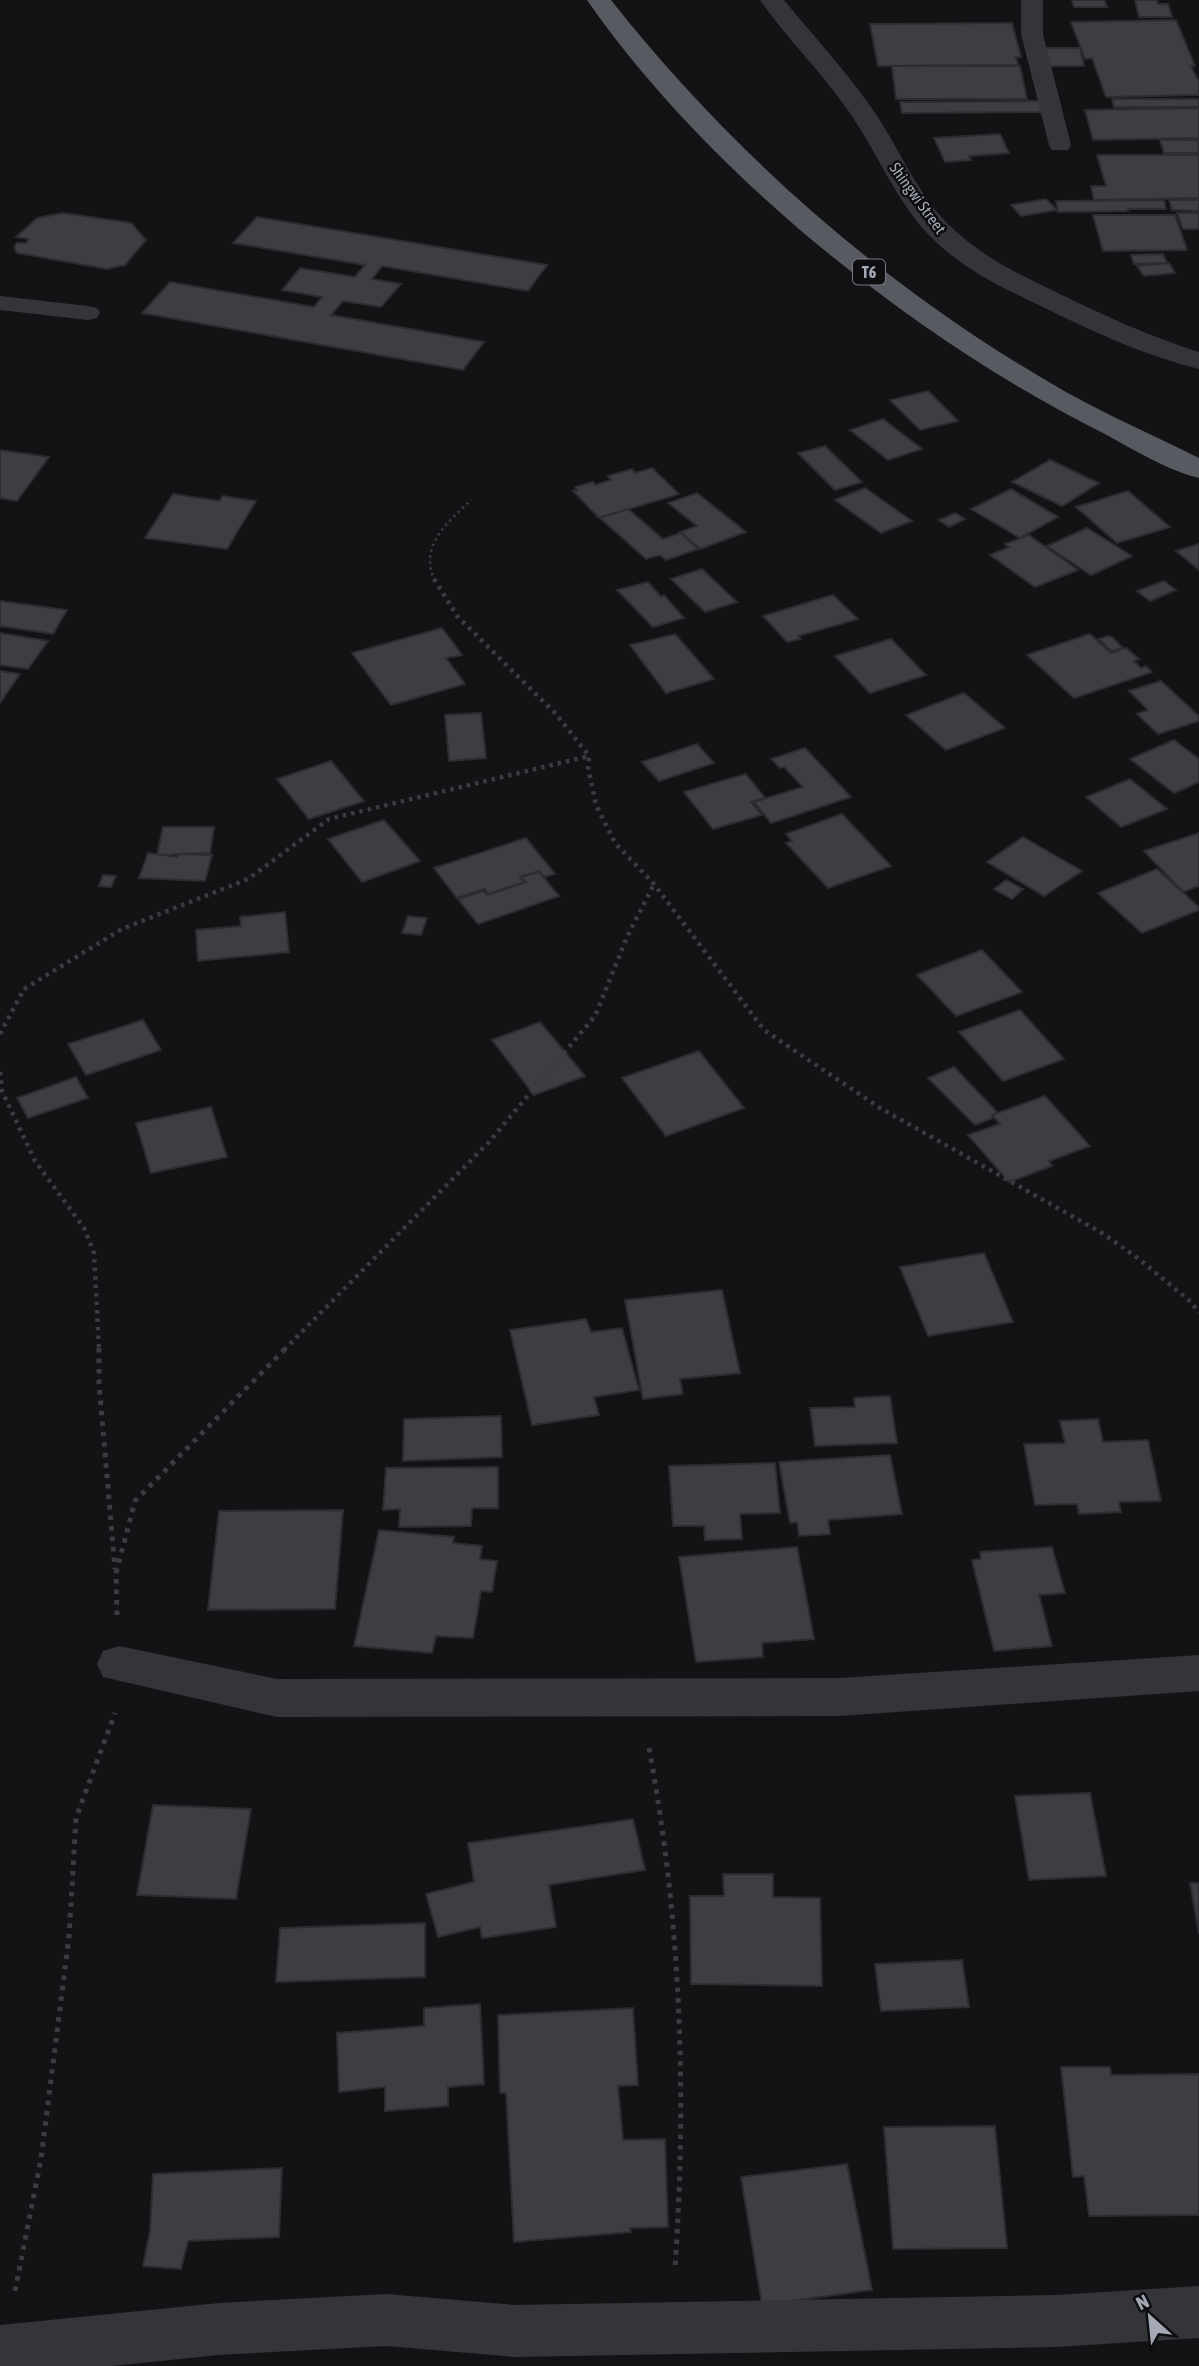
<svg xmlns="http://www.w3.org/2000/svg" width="1199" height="2366" viewBox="0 0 1199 2366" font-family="'Asap Condensed',sans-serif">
<rect width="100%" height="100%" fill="#131315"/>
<g fill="#3d3e42" stroke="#2d2d31" stroke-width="2">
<path d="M 1072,0 L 1104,0 L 1107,7 L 1074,7 Z"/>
<path d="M 1135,0 L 1157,0 L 1158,4 L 1168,4 L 1172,17 L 1139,17 Z"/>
<path d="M 1176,20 L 1195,66 L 1191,66 L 1199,82 L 1199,95 L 1106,97 L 1092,58 L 1085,59 L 1071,22 Z"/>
<path d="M 1012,23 L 1021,57 L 1016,57 L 1018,65 L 878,66 L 870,24 Z"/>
<path d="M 1044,48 L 1080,48 L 1084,66 L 1048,66 Z"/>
<path d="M 892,66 L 1020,66 L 1027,99 L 896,99 Z"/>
<path d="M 1112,99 L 1199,99 L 1199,107 L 1114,107 Z"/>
<path d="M 1040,101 L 1043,112 L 902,113 L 900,102 Z"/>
<path d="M 1199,108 L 1199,138 L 1093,140 L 1085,110 Z"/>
<path d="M 1000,134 L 1009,153 L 969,156 L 971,160 L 945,162 L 934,138 Z"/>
<path d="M 1160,140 L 1198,140 L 1199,153 L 1164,153 Z"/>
<path d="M 1097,155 L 1199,155 L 1199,198 L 1094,200 L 1091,186 L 1106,186 Z"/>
<path d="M 1046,199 L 1057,210 L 1021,216 L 1011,205 Z"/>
<path d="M 1164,200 L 1166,209 L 1128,209 L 1128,211 L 1058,212 L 1056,201 Z"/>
<path d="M 1169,200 L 1199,200 L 1199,211 L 1172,210 Z"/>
<path d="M 63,213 L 131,223 L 146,240 L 125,265 L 107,269 L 17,253 L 14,247 L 17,243 L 26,243 L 29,239 L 16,237 L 37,218 Z"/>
<path d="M 1177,213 L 1199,213 L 1199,229 L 1183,229 Z"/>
<path d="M 1093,215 L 1175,215 L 1187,250 L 1103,251 Z"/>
<path d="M 257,217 L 547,265 L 528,291 L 382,266 L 372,279 L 401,284 L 381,307 L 343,301 L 331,315 L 484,342 L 463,370 L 142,313 L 170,282 L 314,307 L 322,297 L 282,290 L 300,268 L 355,277 L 365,265 L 233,243 Z"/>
<path d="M 1163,254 L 1167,263 L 1134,264 L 1131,255 Z"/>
<path d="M 1169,263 L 1175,273 L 1144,276 L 1137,266 Z"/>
<path d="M 928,391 L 958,421 L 920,430 L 890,400 Z"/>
<path d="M 883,419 L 922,449 L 888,460 L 850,430 Z"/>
<path d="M 825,446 L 862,482 L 835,490 L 798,453 Z"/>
<path d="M 0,450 L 49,457 L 17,501 L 0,498 Z"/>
<path d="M 1050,460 L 1099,483 L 1062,506 L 1012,482 Z"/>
<path d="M 652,468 L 679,494 L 599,518 L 573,491 L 577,490 L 575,487 L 593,482 L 595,485 L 611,480 L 608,476 L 632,469 L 635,473 Z"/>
<path d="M 865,488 L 912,521 L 881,533 L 835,500 Z"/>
<path d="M 1011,489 L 1058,517 L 1020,538 L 971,509 Z"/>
<path d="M 1128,491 L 1170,527 L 1117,543 L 1076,507 Z"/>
<path d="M 697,493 L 746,532 L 700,549 L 680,532 L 697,526 L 668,503 Z"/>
<path d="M 173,494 L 219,501 L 223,496 L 256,501 L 227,549 L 145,538 Z"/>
<path d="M 628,509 L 663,539 L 681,533 L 698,549 L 666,560 L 660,555 L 646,559 L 600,518 Z"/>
<path d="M 955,513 L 965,519 L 949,527 L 939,520 Z"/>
<path d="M 1087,528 L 1132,556 L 1091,575 L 1047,546 Z"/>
<path d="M 1029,535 L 1078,570 L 1035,587 L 990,555 L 1009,547 L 1005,544 Z"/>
<path d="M 1199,544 L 1199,570 L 1176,551 Z"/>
<path d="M 702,569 L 737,602 L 705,612 L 671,579 Z"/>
<path d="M 1164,581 L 1176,590 L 1150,601 L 1137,591 Z"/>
<path d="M 648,582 L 661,597 L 664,595 L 684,618 L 653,627 L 617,590 Z"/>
<path d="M 833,595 L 858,619 L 798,636 L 801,639 L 787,642 L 763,616 Z"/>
<path d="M 0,601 L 67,610 L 53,634 L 0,626 Z"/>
<path d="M 442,628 L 462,655 L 446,658 L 465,684 L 391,705 L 352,653 Z"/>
<path d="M 0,633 L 48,641 L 28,669 L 0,665 Z"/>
<path d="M 675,634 L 714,679 L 666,693 L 630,645 Z"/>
<path d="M 1090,634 L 1111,653 L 1126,648 L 1139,659 L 1134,661 L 1141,668 L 1146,666 L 1152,672 L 1074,698 L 1027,655 Z"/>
<path d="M 1108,636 L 1112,637 L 1123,648 L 1111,651 L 1099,639 Z"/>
<path d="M 891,639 L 926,675 L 870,693 L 835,656 Z"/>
<path d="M 0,671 L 20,674 L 0,703 Z"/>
<path d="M 1161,681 L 1199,716 L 1199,721 L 1158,734 L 1137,714 L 1148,710 L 1129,691 Z"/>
<path d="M 964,693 L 1005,728 L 946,750 L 906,715 Z"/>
<path d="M 481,713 L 486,758 L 449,761 L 445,715 Z"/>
<path d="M 1174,740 L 1199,759 L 1199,782 L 1174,793 L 1130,759 Z"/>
<path d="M 697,744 L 714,763 L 659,781 L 642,762 Z"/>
<path d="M 805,748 L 851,797 L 771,823 L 754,802 L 803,787 L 784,767 L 780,768 L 771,759 Z"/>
<path d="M 331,761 L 364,801 L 309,819 L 277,779 Z"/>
<path d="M 746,774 L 765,798 L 751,802 L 762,815 L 713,829 L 684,792 Z"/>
<path d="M 1130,779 L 1167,809 L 1121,827 L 1086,797 Z"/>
<path d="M 842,814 L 891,866 L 828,888 L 786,843 L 792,841 L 786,834 Z"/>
<path d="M 384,820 L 420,861 L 362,882 L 328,839 Z"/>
<path d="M 163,827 L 214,827 L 210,853 L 157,855 Z"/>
<path d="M 1199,833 L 1199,886 L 1183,892 L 1144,851 Z"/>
<path d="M 1023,837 L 1082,871 L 1044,896 L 987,862 Z"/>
<path d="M 526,838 L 555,874 L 544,877 L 539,871 L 520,877 L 524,882 L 488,894 L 485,889 L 457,898 L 434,868 Z"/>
<path d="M 148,853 L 177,857 L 178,854 L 212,855 L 205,881 L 139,878 Z"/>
<path d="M 1157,869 L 1199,907 L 1199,910 L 1142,933 L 1098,893 Z"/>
<path d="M 539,872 L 559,896 L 478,924 L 458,899 L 483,891 L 488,895 L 526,882 L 521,877 Z"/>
<path d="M 103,875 L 116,876 L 111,887 L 99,886 Z"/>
<path d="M 1006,880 L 1023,889 L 1012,899 L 994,889 Z"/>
<path d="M 285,912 L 289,952 L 198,961 L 196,930 L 241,926 L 240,917 Z"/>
<path d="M 408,916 L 427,918 L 421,935 L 402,933 Z"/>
<path d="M 982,950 L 1022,992 L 956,1016 L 917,975 Z"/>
<path d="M 1020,1010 L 1064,1059 L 1003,1081 L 959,1032 Z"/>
<path d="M 143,1020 L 161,1050 L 86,1075 L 68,1044 Z"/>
<path d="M 540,1022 L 585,1076 L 534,1095 L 492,1040 Z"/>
<path d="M 699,1051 L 744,1108 L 666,1136 L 622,1078 Z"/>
<path d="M 954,1067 L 1000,1115 L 975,1125 L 928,1078 Z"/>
<path d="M 76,1077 L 88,1098 L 28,1118 L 17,1098 Z"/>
<path d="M 1045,1096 L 1090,1146 L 1049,1161 L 1052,1166 L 1009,1182 L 968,1135 L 1000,1124 L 992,1115 Z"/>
<path d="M 211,1107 L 227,1157 L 151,1173 L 136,1123 Z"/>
<path d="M 984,1253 L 1013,1322 L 928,1336 L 900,1267 Z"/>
<path d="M 722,1290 L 740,1373 L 680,1379 L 683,1394 L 643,1399 L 625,1300 Z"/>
<path d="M 586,1319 L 591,1332 L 622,1328 L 639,1390 L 594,1397 L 599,1415 L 532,1425 L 510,1330 Z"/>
<path d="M 890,1396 L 897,1443 L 815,1446 L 810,1408 L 855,1407 L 854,1398 Z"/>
<path d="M 501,1416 L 502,1457 L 403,1461 L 404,1419 Z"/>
<path d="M 1098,1419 L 1103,1442 L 1148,1440 L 1161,1501 L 1119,1502 L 1121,1512 L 1079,1514 L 1077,1504 L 1035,1505 L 1024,1444 L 1065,1443 L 1060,1421 Z"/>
<path d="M 890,1455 L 902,1514 L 828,1520 L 830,1534 L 799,1536 L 797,1522 L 790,1523 L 779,1462 Z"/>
<path d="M 775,1463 L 780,1513 L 740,1514 L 742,1539 L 705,1540 L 704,1526 L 673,1526 L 669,1466 Z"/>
<path d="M 498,1467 L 498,1508 L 472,1508 L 471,1526 L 399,1527 L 400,1509 L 383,1510 L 386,1468 Z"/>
<path d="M 343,1510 L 335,1609 L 208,1610 L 219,1511 Z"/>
<path d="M 379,1530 L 454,1537 L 453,1543 L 482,1546 L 480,1559 L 497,1561 L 492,1592 L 481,1591 L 473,1638 L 436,1636 L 432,1653 L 354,1646 Z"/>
<path d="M 797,1547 L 814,1639 L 762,1643 L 763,1657 L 696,1662 L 679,1557 Z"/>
<path d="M 1052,1547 L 1065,1593 L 1039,1595 L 1052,1646 L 994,1651 L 972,1560 L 981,1559 L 980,1552 Z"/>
<path d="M 1090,1793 L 1106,1876 L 1029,1880 L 1015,1796 Z"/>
<path d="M 153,1805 L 251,1809 L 236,1899 L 137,1895 Z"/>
<path d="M 633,1819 L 645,1870 L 549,1885 L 556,1927 L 482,1938 L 480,1927 L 438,1937 L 426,1894 L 474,1882 L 468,1843 Z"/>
<path d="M 723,1874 L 773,1874 L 773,1897 L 820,1898 L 822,1986 L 691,1984 L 690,1896 L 724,1896 Z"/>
<path d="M 1190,1883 L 1199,1883 L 1199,1934 Z"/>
<path d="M 425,1923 L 425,1977 L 276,1982 L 280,1928 Z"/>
<path d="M 962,1960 L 969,2007 L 881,2011 L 875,1964 Z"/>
<path d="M 480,2004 L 484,2084 L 448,2087 L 448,2106 L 385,2111 L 385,2087 L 339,2092 L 337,2033 L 424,2026 L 424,2008 Z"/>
<path d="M 633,2008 L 638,2085 L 618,2086 L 623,2140 L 665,2139 L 668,2227 L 630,2228 L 631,2232 L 514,2242 L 506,2093 L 500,2093 L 498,2015 Z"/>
<path d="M 1061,2067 L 1110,2067 L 1111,2075 L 1199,2074 L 1199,2215 L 1089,2216 L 1084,2176 L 1073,2177 Z"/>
<path d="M 995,2126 L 1007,2248 L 893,2249 L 884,2127 Z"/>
<path d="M 847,2164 L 872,2290 L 762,2305 L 741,2177 Z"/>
<path d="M 282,2168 L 279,2237 L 188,2241 L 181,2269 L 143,2266 L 150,2231 L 153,2174 Z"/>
</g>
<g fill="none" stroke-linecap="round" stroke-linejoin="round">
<path stroke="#3a3c41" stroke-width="2.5" stroke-dasharray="2.5 3.5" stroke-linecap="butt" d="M 435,581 C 418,546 448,522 471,500"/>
<g stroke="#3a3c41" stroke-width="4.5" stroke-dasharray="3.5 5" stroke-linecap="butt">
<path d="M 434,579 L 458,617 L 556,714 L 589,756 L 588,767 L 596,805 L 615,843 L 654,884 L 764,1030 L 880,1108 L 1102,1233 L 1139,1259 L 1191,1302 L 1199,1313"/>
<path d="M 0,1034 L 24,989 L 122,929 L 248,879 L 329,819 L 589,756"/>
<path d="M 0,1072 L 2,1091 L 35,1161 L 84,1228 L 94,1253 L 99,1350"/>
<path d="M 284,1350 L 489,1142 L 595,1016 L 627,937 L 654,884"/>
</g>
<g stroke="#3a3c41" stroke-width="5" stroke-dasharray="4.5 6" stroke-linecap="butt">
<path d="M 99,1348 L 99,1383 L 115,1569"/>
<path d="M 117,1615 L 116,1573 L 135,1501 L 286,1348"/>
<path d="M 649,1748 C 681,1921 687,2093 675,2268"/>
<path d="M 15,2291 L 41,2159 L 69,1937 L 76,1818 L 115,1713"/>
</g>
<g fill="#34353a" fill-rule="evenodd">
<path d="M 1021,0 L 1043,0 L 1043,34 L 1071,145 L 1068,150 L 1052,150 L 1049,145 L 1021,34 Z"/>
<path d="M 0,296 L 88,306 L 97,308 L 100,313 L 97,318 L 88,320 L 0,310 Z"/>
</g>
<g fill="#34353a" fill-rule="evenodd">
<path d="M 760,0 L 784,0 C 815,38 850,75 877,116 C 901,152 918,195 950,226 C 983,258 1022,276 1062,295 C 1107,317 1152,337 1199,352 L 1199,369 C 1146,356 1096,333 1047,309 C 1005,289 963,270 930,236 C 898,203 880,159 855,121 C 828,78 789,42 760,0 Z"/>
<path d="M 119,1646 L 277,1679 L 840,1678 L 1199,1655 L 1199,1691 L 840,1716 L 277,1717 L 103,1677 L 97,1664 L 103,1651 Z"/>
<path d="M 1199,2286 L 1199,2338 L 1056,2347 L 515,2357 L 386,2346 L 219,2355 L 112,2366 L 0,2366 L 0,2325 L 219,2303 L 386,2294 L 515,2305 L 1056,2295 Z"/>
</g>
<path fill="#585a62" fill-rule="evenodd" d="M 587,0 L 611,0 C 736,158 890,292 1066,392 C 1109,416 1155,436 1199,458 L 1199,478 C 1166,470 1133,449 1103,433 C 916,340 706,172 587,0 Z"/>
</g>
<g text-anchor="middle" stroke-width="5" stroke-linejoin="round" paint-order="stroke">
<g font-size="16" fill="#a4a9b6" stroke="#0e0e10">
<text transform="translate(918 198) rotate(54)" y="6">Shingwi Street</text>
</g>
<rect fill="#0e0e10" stroke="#777a84" stroke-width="2" x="853" y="259.5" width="32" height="25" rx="5"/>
<g font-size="16" font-weight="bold" fill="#a4a9b6">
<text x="869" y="278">T6</text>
</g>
</g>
<g transform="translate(1150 2317) rotate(333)" stroke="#0e0e10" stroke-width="5" paint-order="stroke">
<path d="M0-5L12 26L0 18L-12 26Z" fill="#a4a9b6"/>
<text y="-10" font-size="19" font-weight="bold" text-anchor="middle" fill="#a4a9b6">N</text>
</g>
</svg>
